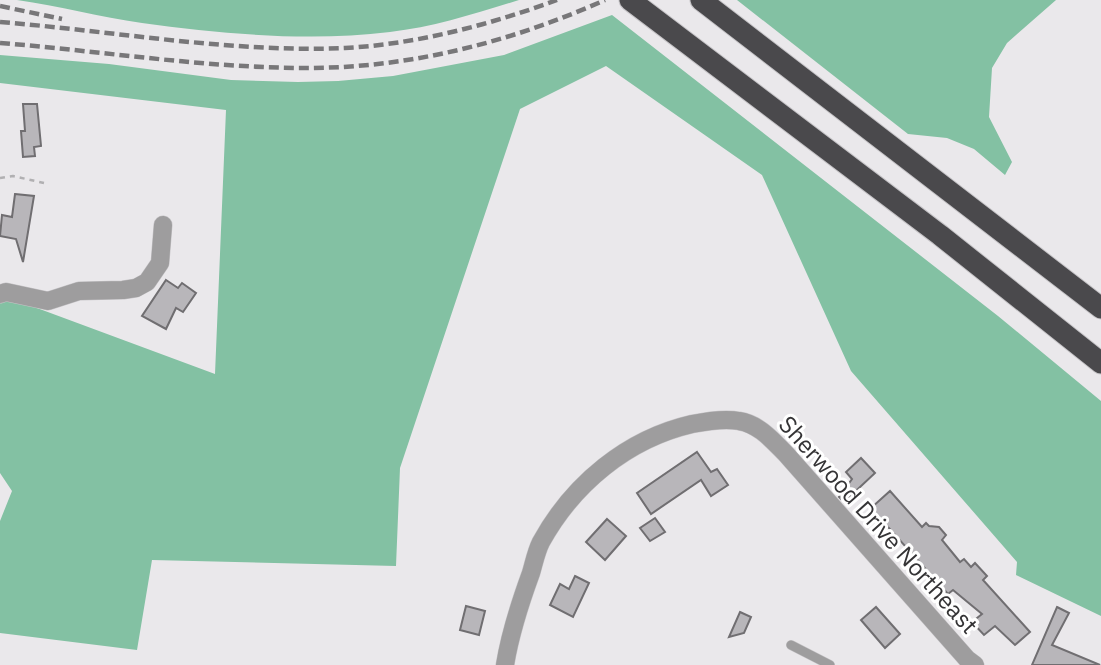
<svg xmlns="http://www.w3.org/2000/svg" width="1101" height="665" viewBox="0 0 1101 665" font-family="'IBM Plex Sans',sans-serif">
<rect width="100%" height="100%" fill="#eae8eb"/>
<g fill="#83c1a3">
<path d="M 17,0 L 519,0 C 477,13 434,27 390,32 C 309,42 223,34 142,23 C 100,17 59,6 17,0 Z"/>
<path d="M 737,0 L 1056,0 L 1007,43 L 992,68 L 989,117 L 1012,162 L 1005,175 L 974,149 L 947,138 L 908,134 Z"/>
<path d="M 612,15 L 998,316 L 1101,401 L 1101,616 L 1016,575 L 1017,562 L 851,371 L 762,175 L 606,66 L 520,109 L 400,468 L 396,566 L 152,560 L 137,650 L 0,633 L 0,521 L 12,491 L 0,473 L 0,301 L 10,298 L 215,374 L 226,110 L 0,83 L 0,55 L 109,64 L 231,80 L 298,82 L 338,81 L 393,76 L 504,55 Z"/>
</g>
<g fill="#b8b6ba" stroke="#706e71" stroke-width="2">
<path d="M 23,104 L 37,104 L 41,146 L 34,147 L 35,156 L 23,157 L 21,131 L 25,131 Z"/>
<path d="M 15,194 L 34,196 L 23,262 L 16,239 L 0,236 L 2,215 L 12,217 Z"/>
<path d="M 166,280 L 178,288 L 182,283 L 196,293 L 183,312 L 176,308 L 166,329 L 142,316 Z"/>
<path d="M 697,452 L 711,472 L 717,469 L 728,485 L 711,496 L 701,480 L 651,514 L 637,493 Z"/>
<path d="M 861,458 L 875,473 L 844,502 L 839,497 L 852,479 L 846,472 Z"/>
<path d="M 890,491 L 922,527 L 926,523 L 929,526 L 939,527 L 946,535 L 942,540 L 960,562 L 964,559 L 971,567 L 975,563 L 987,576 L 983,580 L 1030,632 L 1015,645 L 995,626 L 984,635 L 972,622 L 982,614 L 953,590 L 948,594 L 871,508 Z"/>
<path d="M 655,518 L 665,532 L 650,541 L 640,528 Z"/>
<path d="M 607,519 L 626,536 L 605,560 L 586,542 Z"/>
<path d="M 575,576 L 589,583 L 573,617 L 550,605 L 560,584 L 569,589 Z"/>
<path d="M 466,606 L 485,611 L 479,635 L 460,630 Z"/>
<path d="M 876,607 L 900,634 L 885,648 L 861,620 Z"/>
<path d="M 1057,607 L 1069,613 L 1052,645 L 1100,665 L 1032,665 Z"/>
<path d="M 740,612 L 751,617 L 744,633 L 729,637 Z"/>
</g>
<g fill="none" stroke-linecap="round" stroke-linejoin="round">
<g stroke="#c6c4c7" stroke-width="10">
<path id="lane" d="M 791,645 L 830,665"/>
</g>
<g stroke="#c6c4c7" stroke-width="19">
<g id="street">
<path d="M 0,294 L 6,292 L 48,301 L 79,291 L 123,290 L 136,288 L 147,282 L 160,263 L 163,225"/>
<path d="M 505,665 C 510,634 520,603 531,573 C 534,563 536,552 541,542 C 573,484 627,439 692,424 C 707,421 724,418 739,421 C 759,424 773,441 786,454 L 967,659 L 975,665"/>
</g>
</g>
<g stroke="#c6c4c7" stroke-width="23">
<g id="highway">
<path d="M 630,0 L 940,235 L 1101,363"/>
<path d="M 701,0 L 1101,308"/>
</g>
</g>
<path stroke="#b1b0b2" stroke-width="2.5" stroke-dasharray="5 5" stroke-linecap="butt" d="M 0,178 L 13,176 L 44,183"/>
<use href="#lane" stroke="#9e9d9e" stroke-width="9"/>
<use href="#street" stroke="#9e9d9e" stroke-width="18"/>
<use href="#highway" stroke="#4a494c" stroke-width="21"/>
<g stroke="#787779" stroke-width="4.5" stroke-dasharray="10 5" stroke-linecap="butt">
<path d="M 0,6 L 62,19"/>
<path d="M 0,22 C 113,31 232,53 345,48 C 417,44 489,25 557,0"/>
<path d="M 0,43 C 102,51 204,68 307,68 C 410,68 511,42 605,0"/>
</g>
</g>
<g text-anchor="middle" stroke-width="6" stroke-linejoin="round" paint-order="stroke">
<g font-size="24" fill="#343335" stroke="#fff">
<text transform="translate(878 525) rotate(48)" y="8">Sherwood Drive Northeast</text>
</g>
</g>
</svg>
